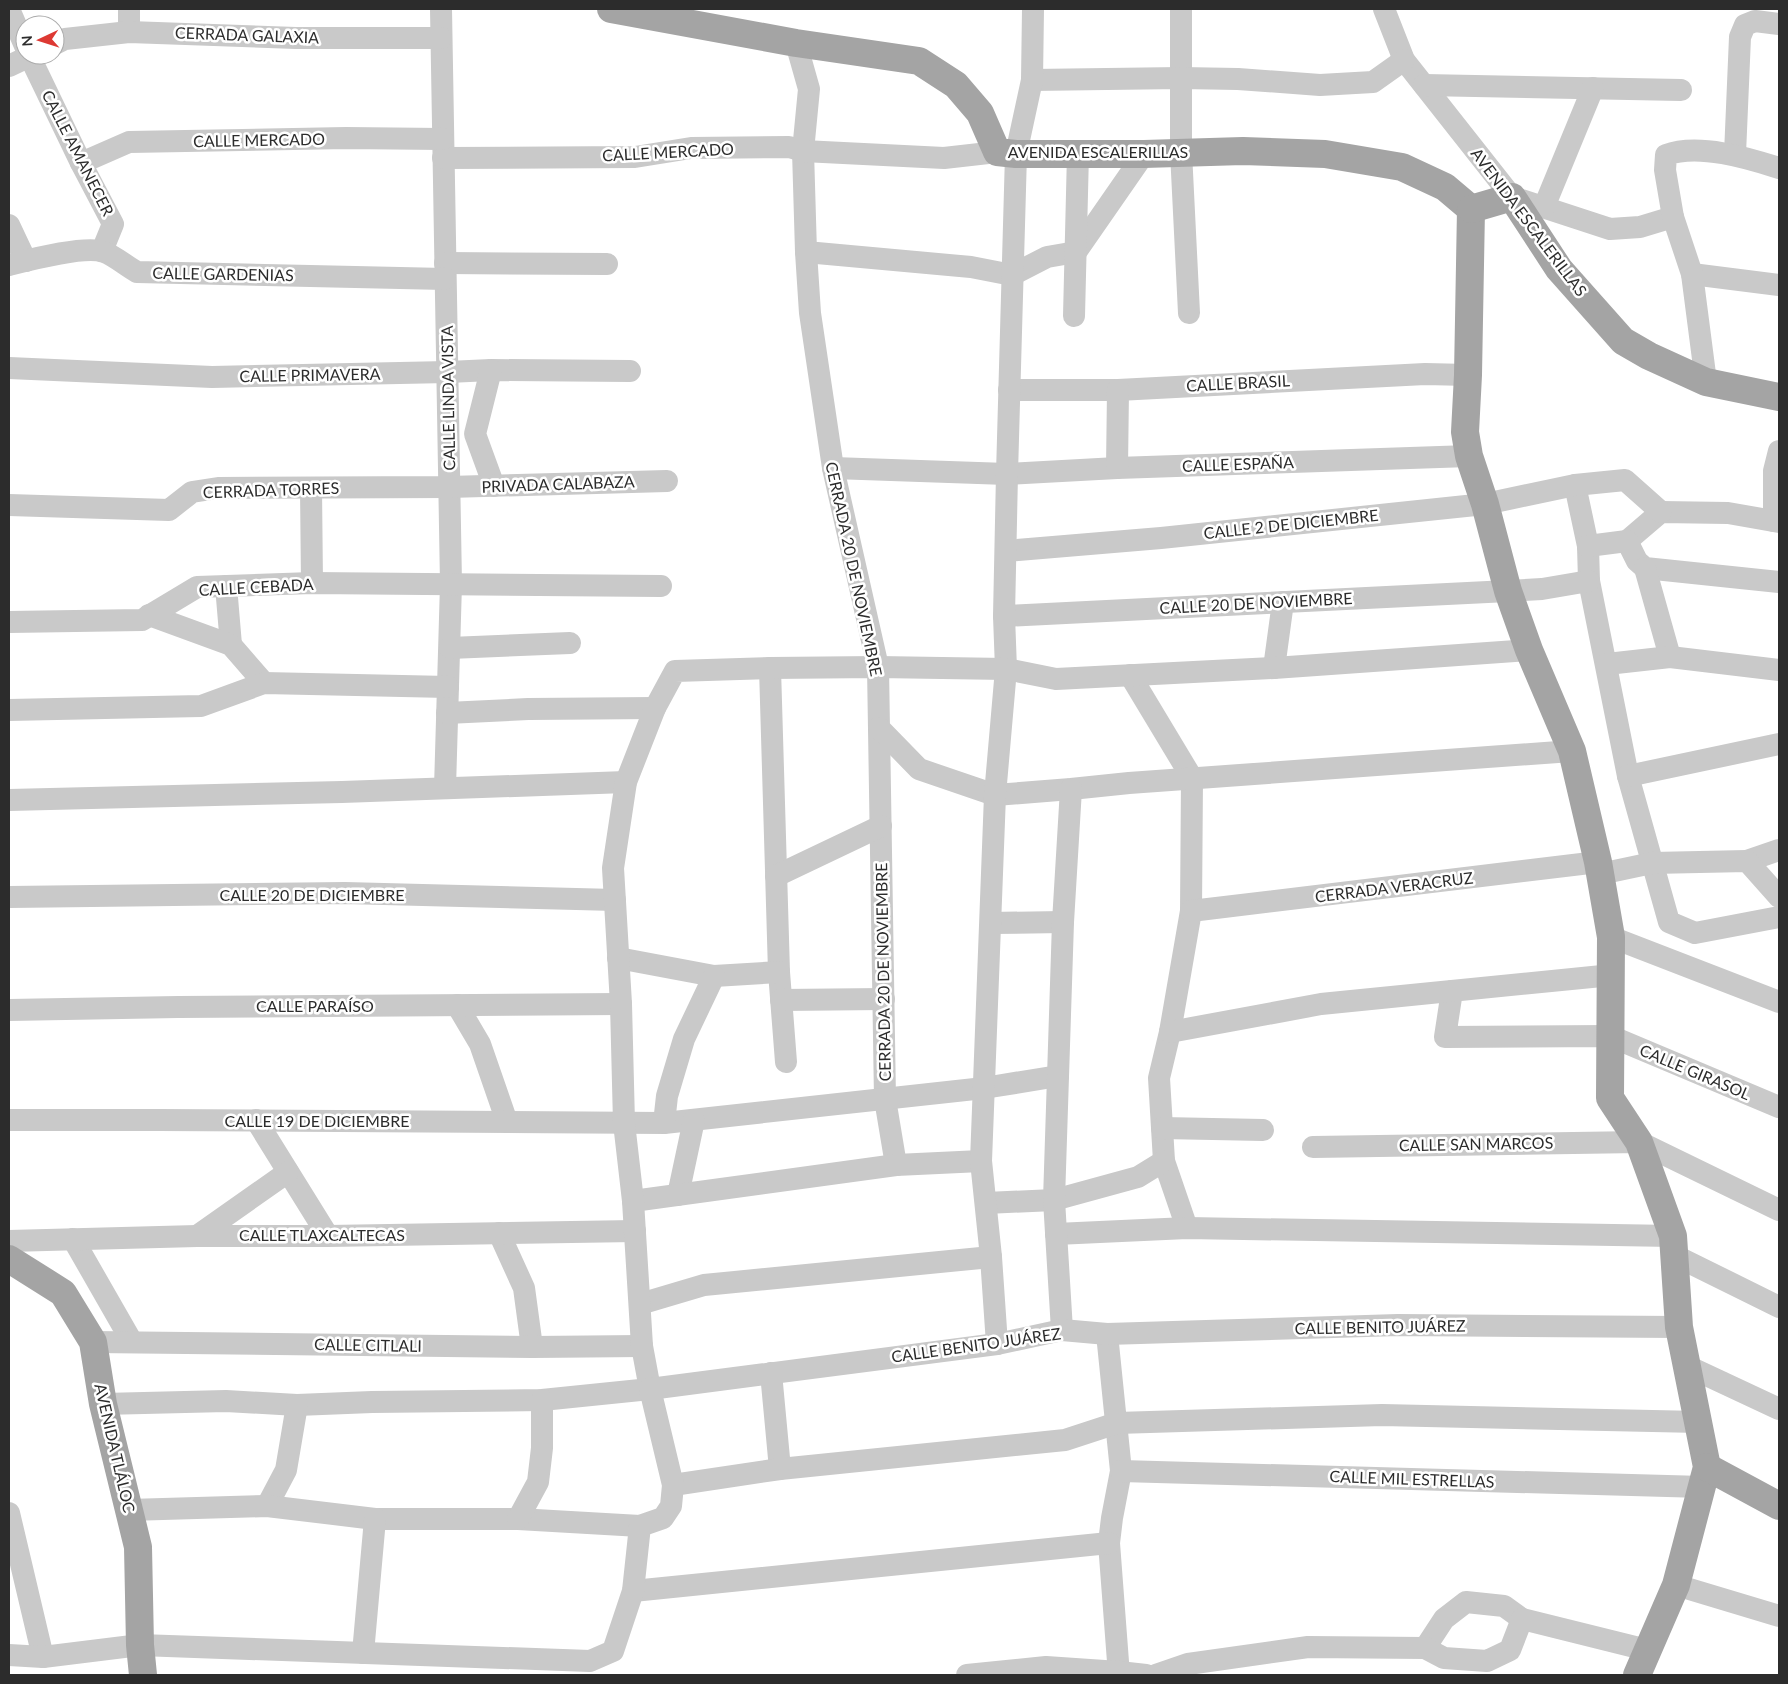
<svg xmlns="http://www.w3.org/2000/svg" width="1788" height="1684" viewBox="0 0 1788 1684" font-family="Lato,sans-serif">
<rect width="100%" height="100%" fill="#fff"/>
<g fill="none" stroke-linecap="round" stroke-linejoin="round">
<g stroke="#c9c9c9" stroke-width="22">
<path d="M 9,9 L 25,46"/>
<path d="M 129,9 L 129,32"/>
<path d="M 441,9 L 451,584 L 445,788"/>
<path d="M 1181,9 L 1181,152 L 1189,313"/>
<path d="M 1384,9 L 1404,60 L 1512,197 L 1610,229 L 1640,227 L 1673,217"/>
<path d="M 796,43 L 809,89 L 803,151 L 806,252 L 810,313 L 833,468 L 878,667 L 885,1099 L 896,1165"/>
<path d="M 55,44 L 65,39 L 129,32 L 296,38 L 441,38"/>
<path d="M 29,55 L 81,163 L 113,224 L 102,251"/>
<path d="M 9,66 L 32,55"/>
<path d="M 1032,80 L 1181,78 L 1238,79 L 1320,85 L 1373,82 L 1404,60"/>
<path d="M 1424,85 L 1681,90"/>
<path d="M 1735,154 L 1740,37 L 1745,25 L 1755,21 L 1779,24"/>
<path d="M 443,158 L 635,157 L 691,148 L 789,147 L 803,151 L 944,158 L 997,152"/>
<path d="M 81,163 L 129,142 L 346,138 L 442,139"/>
<path d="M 1544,207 L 1593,88"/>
<path d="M 9,225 L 26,261"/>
<path d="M 806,252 L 971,267 L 1012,275 L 1047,257 L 1076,252 L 1144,154"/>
<path d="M 445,263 L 607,264"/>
<path d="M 9,265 C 29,260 86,245 104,252 C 115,256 126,266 137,272 L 445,279"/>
<path d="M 1692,274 L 1779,285"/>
<path d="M 1074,316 L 1078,153"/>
<path d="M 9,368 L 212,377 L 448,372 L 491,370 L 630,371"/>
<path d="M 491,370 L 475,434 L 494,486"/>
<path d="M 1706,382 L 1692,274 L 1673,217 L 1665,170 L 1666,155 C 1698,143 1748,158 1779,168"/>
<path d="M 1009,390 L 1118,390 L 1425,374 L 1468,375"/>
<path d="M 833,468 L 1007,474 L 1117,468 L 1469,456"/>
<path d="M 1117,468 L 1118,390"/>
<path d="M 1575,485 L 1588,546 L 1589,581 L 1628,776 L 1669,922 L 1695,933 L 1779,917"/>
<path d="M 311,488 L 312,583"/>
<path d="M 9,505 L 169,510 L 192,492 L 218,488 L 449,487 L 667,481"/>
<path d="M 1774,521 L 1774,471 L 1779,451"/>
<path d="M 1627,541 L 1661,512 L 1728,513 L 1779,522"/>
<path d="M 1588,546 L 1627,541 L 1637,561 L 1645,568 L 1779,582"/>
<path d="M 1006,551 L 1161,538 L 1485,504 L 1575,485 L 1625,480 L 1661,512"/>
<path d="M 1645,568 L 1670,657"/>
<path d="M 226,586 L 231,645"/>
<path d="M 149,615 L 231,645 L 264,683"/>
<path d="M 1004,616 L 1508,591 L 1542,589 L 1589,581"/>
<path d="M 9,622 L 142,620 L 197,587 L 312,583 L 661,586"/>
<path d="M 450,648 L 570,643"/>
<path d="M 1607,664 L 1670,657 L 1779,670"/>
<path d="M 770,668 L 779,972 L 786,1062"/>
<path d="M 1274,668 L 1283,602"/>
<path d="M 1130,675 L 1192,778 L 1191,911 L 1170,1032 L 1159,1078 L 1164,1161 L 1187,1228"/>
<path d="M 9,710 L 201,706 L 264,683 L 448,687"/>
<path d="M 447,713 L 528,709 L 655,708"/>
<path d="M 879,728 L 919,769 L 995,795 L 1071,789 L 1129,783 L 1572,751"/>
<path d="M 1628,776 L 1779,744"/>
<path d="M 9,800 L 342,792 L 626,782"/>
<path d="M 1747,861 L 1779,850"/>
<path d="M 1600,874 L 1652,863 L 1747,861 L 1779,897"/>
<path d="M 776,876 L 881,826"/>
<path d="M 9,897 L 345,893 L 615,900"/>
<path d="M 1191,911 L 1598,862"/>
<path d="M 991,923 L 1063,922"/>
<path d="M 1611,937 L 1779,1002"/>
<path d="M 618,958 L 714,976 L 779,972"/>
<path d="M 1452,991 L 1445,1037 L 1610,1036 L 1779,1107"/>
<path d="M 781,1000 L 884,999"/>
<path d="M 457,1005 L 480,1044 L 507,1122"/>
<path d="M 9,1010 L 178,1007 L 621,1004"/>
<path d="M 1170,1032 L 1321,1004 L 1612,975"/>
<path d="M 9,1120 L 159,1120 L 664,1123 L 984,1088 L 1058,1076"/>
<path d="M 256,1120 L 328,1236"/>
<path d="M 664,1123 L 667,1096 L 684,1039 L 714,976"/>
<path d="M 1162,1128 L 1263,1130"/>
<path d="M 1313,1147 L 1639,1142 L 1779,1210"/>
<path d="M 678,1195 L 694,1120"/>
<path d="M 633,1201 L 896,1165 L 981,1161"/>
<path d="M 986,1203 L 1054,1200 L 1138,1177 L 1164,1161"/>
<path d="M 499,1233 L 524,1288 L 532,1347"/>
<path d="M 1056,1234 L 1187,1228 L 1673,1236"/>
<path d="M 197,1236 L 288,1172"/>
<path d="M 73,1239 L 132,1342"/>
<path d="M 9,1241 L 197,1236 L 328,1236 L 635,1231"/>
<path d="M 1674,1255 L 1779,1307"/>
<path d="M 640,1304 L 704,1285 L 991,1257"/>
<path d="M 1062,1330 L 1054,1200 L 1063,922 L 1071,789"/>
<path d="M 1107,1334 L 1121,1471 L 1112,1518 L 1109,1543 L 1119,1675"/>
<path d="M 93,1342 L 532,1347 L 642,1346"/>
<path d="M 997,1344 L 991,1257 L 981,1161 L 995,795 L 1006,669 L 1004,616 L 1007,474 L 1016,154 L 1032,80 L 1033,9"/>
<path d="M 1685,1365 L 1779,1409"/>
<path d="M 771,1373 L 780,1469"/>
<path d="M 103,1404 L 226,1401 L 297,1405 L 372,1402 L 542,1400 L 650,1389 L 642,1346 L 633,1201 L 624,1123 L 621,1004 L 613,868 L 626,782 L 655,708 L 675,671 L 770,668 L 878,667 L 1006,669 L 1056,679 L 1274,668 L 1529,650"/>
<path d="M 1121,1471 L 1703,1487"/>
<path d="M 673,1485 L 780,1469 L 1065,1440 L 1117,1423 L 1382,1415 L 1699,1422"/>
<path d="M 267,1506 L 286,1470 L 297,1405"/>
<path d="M 129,1510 L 267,1506 L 375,1519 L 518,1519 L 640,1526"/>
<path d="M 9,1513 L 43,1657"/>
<path d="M 518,1519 L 538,1482 L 542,1448 L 542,1400"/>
<path d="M 1676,1585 L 1779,1616"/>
<path d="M 633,1591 L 1109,1543"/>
<path d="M 1425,1648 L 1444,1619 L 1466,1602 L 1504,1606 L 1522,1619"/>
<path d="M 363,1653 L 375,1519"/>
<path d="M 9,1655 L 43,1657 L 140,1645 L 590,1661 L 613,1651 L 633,1591 L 640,1526 L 663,1518 L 671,1506 L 673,1485 L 650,1389 L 997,1344 L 1062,1330 L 1107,1334 L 1398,1325 L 1679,1327"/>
<path d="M 967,1675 L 1046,1667 L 1119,1672 L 1146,1675"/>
<path d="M 1156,1675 L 1188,1664 L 1308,1647 L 1425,1648 L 1444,1658 L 1487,1661 L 1510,1650 L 1522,1619 L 1647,1650"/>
</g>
<g stroke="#a4a4a4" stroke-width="28">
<path d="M 611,9 L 796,43 L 919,61 L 956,85 L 980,113 L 997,152 L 1016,154 L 1144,154 L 1243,151 L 1325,154 L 1402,167 L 1445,187 L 1471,209"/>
<path d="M 1471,209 L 1468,375 L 1465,432 L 1469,456 L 1485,504 L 1508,591 L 1529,650 L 1572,751 L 1598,862 L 1611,937 L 1610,1098 L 1639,1142 L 1673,1236 L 1679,1327 L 1707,1467 L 1676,1585 L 1637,1675"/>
<path d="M 1471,209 L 1512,197 L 1559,269 L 1623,341 L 1649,356 L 1706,382 L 1779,397"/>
<path d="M 9,1259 L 63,1293 L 93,1342 L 103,1404 L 138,1547 L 140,1645 L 143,1675"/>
<path d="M 1707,1467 L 1779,1506"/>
</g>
</g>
<g text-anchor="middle" stroke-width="5" stroke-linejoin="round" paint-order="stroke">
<g font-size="16" fill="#2c2c2c" stroke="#fff">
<text transform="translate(247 35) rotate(2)" y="6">CERRADA GALAXIA</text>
<text transform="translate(259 140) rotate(-1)" y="6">CALLE MERCADO</text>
<text transform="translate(668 152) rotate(-3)" y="6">CALLE MERCADO</text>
<text x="1098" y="158">AVENIDA ESCALERILLAS</text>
<text transform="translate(78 153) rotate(63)" y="6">CALLE AMANECER</text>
<text transform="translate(1529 222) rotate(53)" y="6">AVENIDA ESCALERILLAS</text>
<text transform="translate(223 274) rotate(1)" y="6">CALLE GARDENIAS</text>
<text transform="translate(310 375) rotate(-1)" y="6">CALLE PRIMAVERA</text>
<text transform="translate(1238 383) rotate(-3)" y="6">CALLE BRASIL</text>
<text transform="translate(448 398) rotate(-91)" y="6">CALLE LINDA VISTA</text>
<text transform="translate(1238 464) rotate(-2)" y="6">CALLE ESPAÑA</text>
<text transform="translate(558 484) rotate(-2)" y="6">PRIVADA CALABAZA</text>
<text transform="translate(271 490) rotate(-2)" y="6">CERRADA TORRES</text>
<text transform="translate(1291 524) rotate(-6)" y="6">CALLE 2 DE DICIEMBRE</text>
<text transform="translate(854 569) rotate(78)" y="6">CERRADA 20 DE NOVIEMBRE</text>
<text transform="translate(256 587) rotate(-3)" y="6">CALLE CEBADA</text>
<text transform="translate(1256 603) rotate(-3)" y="6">CALLE 20 DE NOVIEMBRE</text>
<text transform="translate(1394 887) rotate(-7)" y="6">CERRADA VERACRUZ</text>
<text x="312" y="901">CALLE 20 DE DICIEMBRE</text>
<text transform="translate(883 972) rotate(-91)" y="6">CERRADA 20 DE NOVIEMBRE</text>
<text x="315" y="1012">CALLE PARAÍSO</text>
<text transform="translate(1695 1072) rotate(23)" y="6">CALLE GIRASOL</text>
<text x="317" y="1127">CALLE 19 DE DICIEMBRE</text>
<text transform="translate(1476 1144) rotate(-1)" y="6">CALLE SAN MARCOS</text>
<text x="322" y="1241">CALLE TLAXCALTECAS</text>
<text transform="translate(1380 1327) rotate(-1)" y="6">CALLE BENITO JUÁREZ</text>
<text transform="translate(368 1345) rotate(1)" y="6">CALLE CITLALI</text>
<text transform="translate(976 1345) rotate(-8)" y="6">CALLE BENITO JUÁREZ</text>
<text transform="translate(115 1448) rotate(77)" y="6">AVENIDA TLÁLOC</text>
<text transform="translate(1412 1479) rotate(2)" y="6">CALLE MIL ESTRELLAS</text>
</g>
</g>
<rect width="1788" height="1684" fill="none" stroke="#2c2c2c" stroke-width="20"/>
<g transform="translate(40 40) rotate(266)"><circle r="24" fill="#ffffff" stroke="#ababab"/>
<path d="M0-4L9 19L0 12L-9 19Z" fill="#dd3933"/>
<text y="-8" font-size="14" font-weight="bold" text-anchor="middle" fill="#2c2c2c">N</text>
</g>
</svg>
